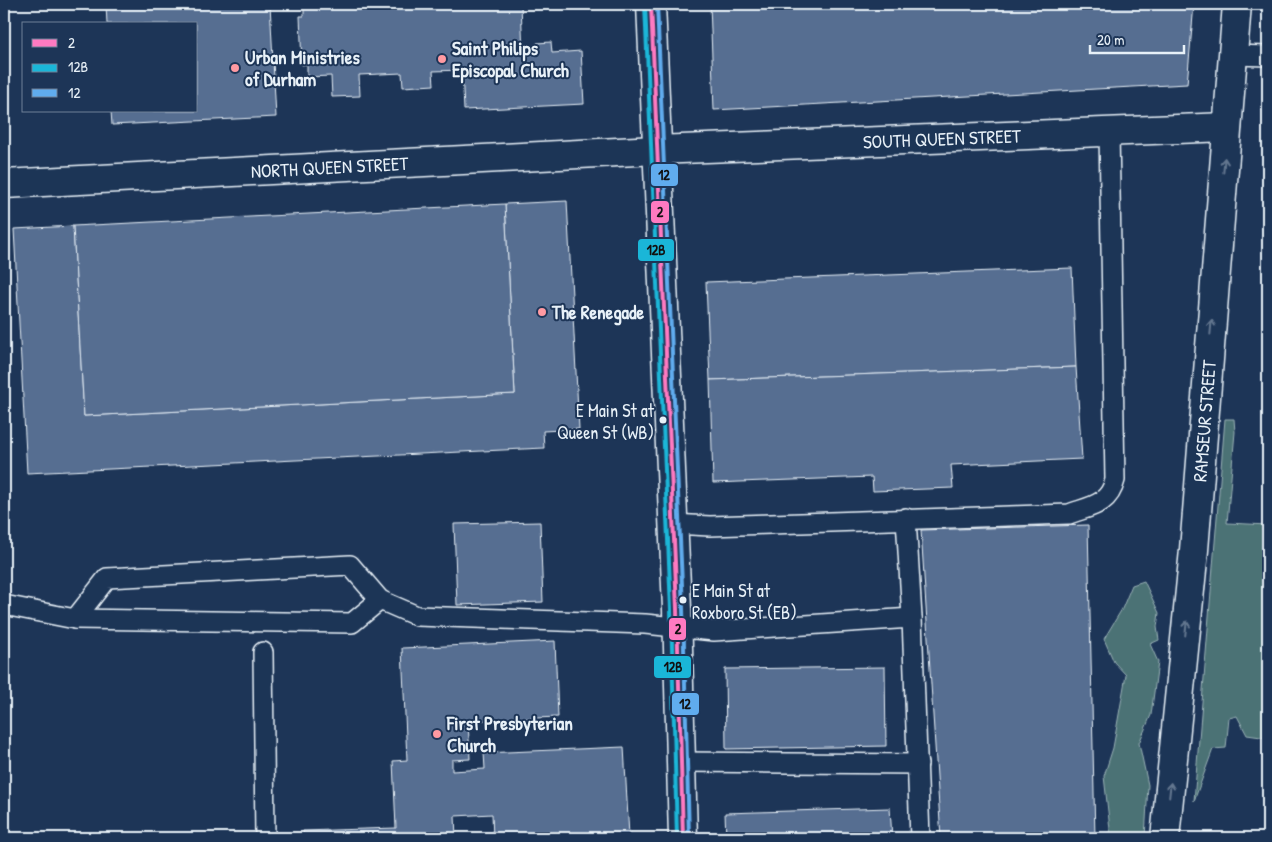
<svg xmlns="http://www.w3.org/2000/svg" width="1272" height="842" viewBox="0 0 1272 842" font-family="'Patrick Hand',sans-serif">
<rect width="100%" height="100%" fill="#1d3557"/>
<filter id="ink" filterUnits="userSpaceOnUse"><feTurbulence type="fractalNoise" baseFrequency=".02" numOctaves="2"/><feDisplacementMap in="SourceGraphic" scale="10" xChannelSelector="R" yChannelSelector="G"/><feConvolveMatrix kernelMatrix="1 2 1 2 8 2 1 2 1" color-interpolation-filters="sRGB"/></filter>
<g filter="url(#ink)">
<g fill="#4c7274" stroke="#9ab2b6">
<path d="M 1225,419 L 1234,419 L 1235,432 L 1227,523 L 1268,525 L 1268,738 L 1247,735 L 1237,716 L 1229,718 L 1226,748 L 1213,749 L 1194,801 Z"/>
<path d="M 1144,581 L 1159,613 L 1157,627 L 1159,640 L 1150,644 L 1158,662 L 1151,715 L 1139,743 L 1148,785 L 1145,838 L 1111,838 L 1104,776 L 1113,748 L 1126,675 L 1114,662 L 1104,639 L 1122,609 L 1132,585 Z"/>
</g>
<g fill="#576e91" stroke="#e8f1f8">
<path d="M 106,4 L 270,4 L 276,117 L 112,125 L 111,111 L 196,111 L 196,24 L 107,24 Z"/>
<path d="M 304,4 L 521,4 L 523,54 L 537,53 L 537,43 L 551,42 L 552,53 L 581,51 L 584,104 L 464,110 L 462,70 L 433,71 L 434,85 L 403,87 L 402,73 L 359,75 L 360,96 L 332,97 L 331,76 L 307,77 L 307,64 L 302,65 L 300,16 L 304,16 Z"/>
<path d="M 710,4 L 1194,4 L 1187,84 L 714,110 Z"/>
<path d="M 567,201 L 579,429 L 543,431 L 544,448 L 27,473 L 14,229 L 73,226 L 84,416 L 515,394 L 505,204 Z"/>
<path d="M 505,204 L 515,394 L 84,416 L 73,226 Z"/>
<path d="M 1072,268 L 1076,367 L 710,380 L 706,282 Z"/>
<path d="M 1076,367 L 1082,459 L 951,465 L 953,488 L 873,491 L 872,477 L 713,483 L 710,380 Z"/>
<path d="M 540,522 L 543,602 L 457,605 L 454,524 Z"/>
<path d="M 1088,525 L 1095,838 L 941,838 L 921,530 Z"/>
<path d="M 555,641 L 558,717 L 468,721 L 470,759 L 452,760 L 452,771 L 485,769 L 484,753 L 624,747 L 629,836 L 493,838 L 492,814 L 455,816 L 456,838 L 304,838 L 303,831 L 396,828 L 393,761 L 407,760 L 402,648 Z"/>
<path d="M 885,667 L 886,746 L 726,749 L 725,669 Z"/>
<path d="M 890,808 L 892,838 L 726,838 L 725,813 Z"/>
</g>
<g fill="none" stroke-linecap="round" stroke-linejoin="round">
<g stroke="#e8f1f8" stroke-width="22">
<g id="service">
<path d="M 1233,55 L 1268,56"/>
<path d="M 906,518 L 912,618"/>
<path d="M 673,524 L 710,526 L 1069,514 C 1091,506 1109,505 1115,480 L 1109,132"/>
<path d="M 4,605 L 75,619 L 352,623 L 380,600 L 417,616 L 645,624 L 714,631 L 912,618 L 920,838"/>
<path d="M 75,619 L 107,578 L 350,565 L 380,600"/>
<path d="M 263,652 L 265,838"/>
<path d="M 681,762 L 918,764"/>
</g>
</g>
<g stroke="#e8f1f8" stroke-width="31">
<g id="minor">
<path id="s1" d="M 4,184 L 656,150 L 1227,127"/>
</g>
</g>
<g stroke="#e8f1f8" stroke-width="31">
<g id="tertiary">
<path d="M 651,4 L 677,609 L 683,838"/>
<path id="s2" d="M 1165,838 L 1194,550 L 1237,4"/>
</g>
</g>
<use href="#service" stroke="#1d3557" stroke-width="19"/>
<use href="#minor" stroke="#1d3557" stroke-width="28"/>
<use href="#tertiary" stroke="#1d3557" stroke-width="28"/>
<g stroke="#1d3557" stroke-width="8">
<path id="bus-1" d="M 651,4 L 677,609 L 683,838"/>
</g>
<g stroke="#1d3557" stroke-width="8">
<path id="bus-2" d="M 645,4 L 671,609 L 677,838"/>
</g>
<g stroke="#1d3557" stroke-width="8">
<path id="bus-3" d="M 657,4 L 683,609 L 689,838"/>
</g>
<use href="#bus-1" stroke="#fe7ac1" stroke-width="4"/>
<use href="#bus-2" stroke="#1ab6d8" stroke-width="4"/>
<use href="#bus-3" stroke="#60acee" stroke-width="4"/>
</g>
<defs><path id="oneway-shaft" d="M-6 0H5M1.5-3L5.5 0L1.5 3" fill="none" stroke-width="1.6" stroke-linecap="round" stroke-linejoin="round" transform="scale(1.25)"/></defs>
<g stroke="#64778f">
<use href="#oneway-shaft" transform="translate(1224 165) rotate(-85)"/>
<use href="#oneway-shaft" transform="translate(1211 327) rotate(-85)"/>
<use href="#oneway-shaft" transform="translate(1186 628) rotate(-84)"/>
<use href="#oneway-shaft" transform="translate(1170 790) rotate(-84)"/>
</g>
</g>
<g fill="#ff9aa2" stroke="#1d3557" stroke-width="2">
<circle cx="442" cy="59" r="5"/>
<circle cx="235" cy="68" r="5"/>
<circle cx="542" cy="312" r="5"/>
<circle cx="437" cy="734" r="5"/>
</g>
<g fill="#e8f1f8" stroke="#1d3557" stroke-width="2">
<circle cx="663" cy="420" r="4.5"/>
<circle cx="683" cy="600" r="4.5"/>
</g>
<g text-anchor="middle" stroke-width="4" stroke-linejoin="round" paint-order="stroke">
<g font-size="18" fill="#e8f1f8" stroke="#1d3557" text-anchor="end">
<text x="654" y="417">E Main St at<tspan x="654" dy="22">Queen St (WB)</tspan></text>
<text x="692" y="597" text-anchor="start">E Main St at<tspan x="692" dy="22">Roxboro St (EB)</tspan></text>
</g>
<g font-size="19" font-weight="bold" fill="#e8f1f8" stroke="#1d3557" text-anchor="start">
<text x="452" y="55">Saint Philips<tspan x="452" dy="22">Episcopal Church</tspan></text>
<text x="245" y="64">Urban Ministries<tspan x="245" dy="22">of Durham</tspan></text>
<text x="552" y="319">The Renegade</text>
<text x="447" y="730">First Presbyterian<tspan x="447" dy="22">Church</tspan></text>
</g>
<g font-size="19" fill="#e8f1f8" stroke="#1d3557">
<text dy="7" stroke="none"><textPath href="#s1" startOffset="939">SOUTH QUEEN STREET</textPath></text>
<text dy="7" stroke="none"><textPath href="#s1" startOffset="326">NORTH QUEEN STREET</textPath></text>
<text dy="7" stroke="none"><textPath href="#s2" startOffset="419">RAMSEUR STREET</textPath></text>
</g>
</g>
<g stroke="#1d3557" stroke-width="2">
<rect x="650" y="163" width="29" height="24" rx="5" fill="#60acee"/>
<rect x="650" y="200" width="20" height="24" rx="5" fill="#fe7ac1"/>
<rect x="637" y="238" width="38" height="24" rx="5" fill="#1ab6d8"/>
<rect x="668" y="617" width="19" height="24" rx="5" fill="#fe7ac1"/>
<rect x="653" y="655" width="39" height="24" rx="5" fill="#1ab6d8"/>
<rect x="671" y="692" width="29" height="24" rx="5" fill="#60acee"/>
</g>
<g font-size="14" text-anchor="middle" font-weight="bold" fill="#111">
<text x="664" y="180">12</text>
<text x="660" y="217">2</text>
<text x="656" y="255">12B</text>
<text x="678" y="634">2</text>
<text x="673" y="672">12B</text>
<text x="685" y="709">12</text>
</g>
<rect width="1272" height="842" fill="none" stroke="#1d3557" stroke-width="20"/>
<rect x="10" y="10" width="1252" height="822" fill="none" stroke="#e8f1f8" stroke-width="2" filter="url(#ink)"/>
<rect x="22" y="22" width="175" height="90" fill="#1d3557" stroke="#6e8097"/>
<rect x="32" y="39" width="25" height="8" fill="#fe7ac1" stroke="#6e8097"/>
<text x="68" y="48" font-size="15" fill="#e8f1f8">2</text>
<rect x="32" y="64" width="25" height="8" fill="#1ab6d8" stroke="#6e8097"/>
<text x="68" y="72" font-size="15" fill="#e8f1f8">12B</text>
<rect x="32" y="89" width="25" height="8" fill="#60acee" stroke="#6e8097"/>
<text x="68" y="98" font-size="15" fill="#e8f1f8">12</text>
<path d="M1090 45v8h94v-8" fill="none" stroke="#e8f1f8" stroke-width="2.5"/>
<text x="1097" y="45" font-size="15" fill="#e8f1f8" stroke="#1d3557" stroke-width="4" paint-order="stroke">20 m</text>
</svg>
